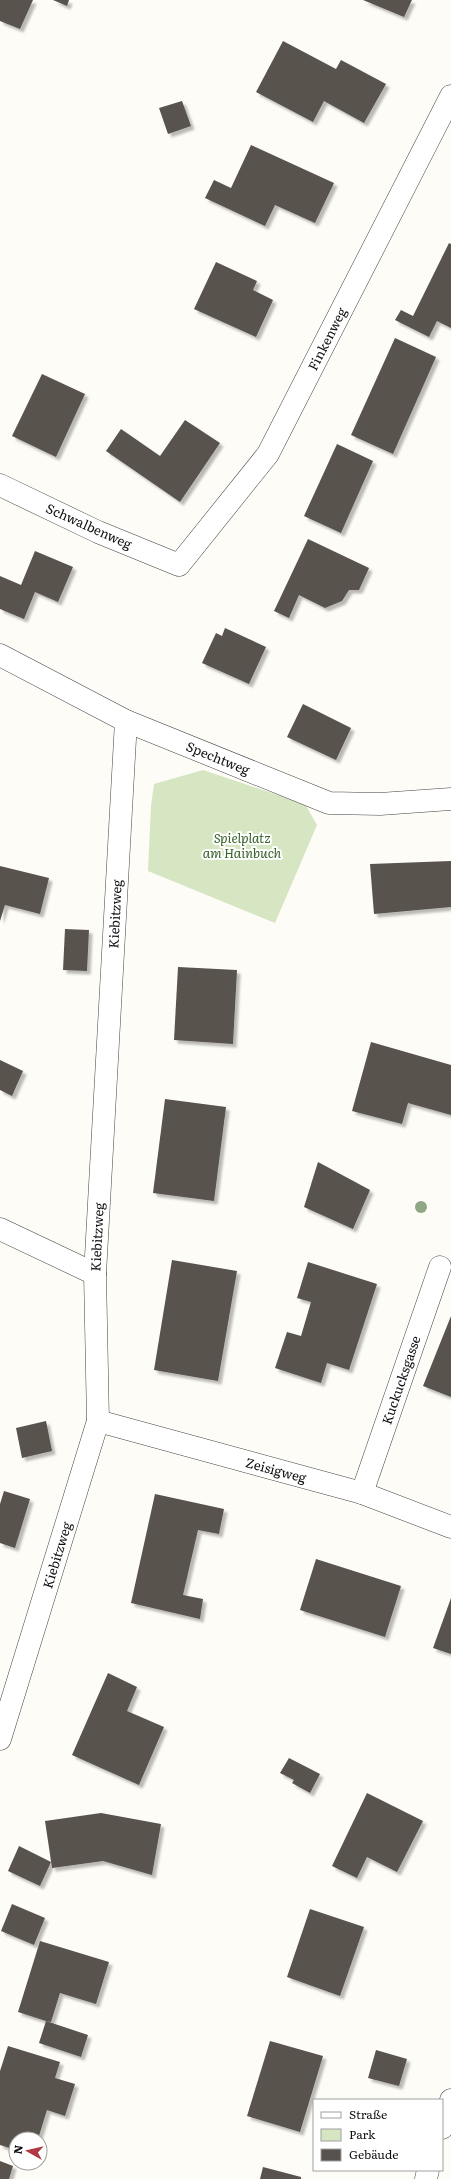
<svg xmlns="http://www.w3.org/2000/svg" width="451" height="2179" viewBox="0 0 451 2179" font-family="Literata,serif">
<defs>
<filter id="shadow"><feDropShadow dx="3.5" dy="3.5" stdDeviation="1" flood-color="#0004"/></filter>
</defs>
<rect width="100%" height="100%" fill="#fefcf6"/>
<path fill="#d6e5c2" d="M 203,770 L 305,804 L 317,825 L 275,923 L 148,871 L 151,806 L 154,784 Z"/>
<g fill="#58524e" filter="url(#shadow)">
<path d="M 0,0 L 33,0 L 20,29 L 0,21 Z"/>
<path d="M 53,0 L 69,0 L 67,6 Z"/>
<path d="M 363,0 L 412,0 L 404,17 Z"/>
<path d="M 283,41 L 336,69 L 341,60 L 386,84 L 364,123 L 324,101 L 313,122 L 256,92 Z"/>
<path d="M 182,101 L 191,126 L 168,134 L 159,108 Z"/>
<path d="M 251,145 L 334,183 L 315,223 L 275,205 L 265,226 L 205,198 L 214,180 L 231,188 Z"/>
<path d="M 449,243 L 451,244 L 451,328 L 437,321 L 429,337 L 395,320 L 401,310 L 413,316 Z"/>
<path d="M 216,262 L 257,281 L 253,290 L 273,300 L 256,337 L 194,309 Z"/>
<path d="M 395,338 L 436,357 L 393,454 L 351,435 Z"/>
<path d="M 42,374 L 85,394 L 56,457 L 12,436 Z"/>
<path d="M 185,420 L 220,443 L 180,502 L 106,451 L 121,429 L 160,456 Z"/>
<path d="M 337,444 L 373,461 L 341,533 L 304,516 Z"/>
<path d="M 308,539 L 369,568 L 359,590 L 349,590 L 342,601 L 325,608 L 299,595 L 289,618 L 274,611 Z"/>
<path d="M 35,551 L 73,567 L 58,602 L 35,592 L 24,619 L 0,609 L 0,576 L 21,585 Z"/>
<path d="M 225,628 L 266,647 L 249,684 L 202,663 L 216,633 L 222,636 Z"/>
<path d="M 303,704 L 351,728 L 336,760 L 287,737 Z"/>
<path d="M 451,861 L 451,907 L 374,914 L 370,864 Z"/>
<path d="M 0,866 L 49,878 L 40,914 L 5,905 L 0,921 Z"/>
<path d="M 65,929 L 89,930 L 87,971 L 63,970 Z"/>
<path d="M 178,967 L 237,970 L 233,1044 L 174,1040 Z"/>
<path d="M 371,1042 L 451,1065 L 451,1115 L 408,1103 L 402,1124 L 352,1111 Z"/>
<path d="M 0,1060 L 23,1071 L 12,1096 L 0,1090 Z"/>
<path d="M 165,1099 L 226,1107 L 214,1201 L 153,1193 Z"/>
<path d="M 318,1162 L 370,1190 L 353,1229 L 304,1207 Z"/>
<path d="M 172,1260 L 237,1271 L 218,1381 L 154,1370 Z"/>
<path d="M 308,1262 L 377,1284 L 349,1370 L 327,1363 L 321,1383 L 275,1368 L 287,1332 L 301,1336 L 311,1302 L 297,1298 Z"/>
<path d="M 451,1316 L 451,1397 L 423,1386 Z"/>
<path d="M 46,1421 L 52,1451 L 22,1458 L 16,1428 Z"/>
<path d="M 4,1491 L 30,1499 L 15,1548 L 0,1543 L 0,1504 Z"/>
<path d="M 155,1494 L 224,1509 L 219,1534 L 198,1530 L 183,1595 L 203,1599 L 200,1619 L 131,1603 Z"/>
<path d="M 316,1559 L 401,1586 L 385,1637 L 300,1610 Z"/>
<path d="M 451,1598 L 451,1654 L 433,1648 Z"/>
<path d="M 108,1673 L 137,1687 L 127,1711 L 164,1727 L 139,1785 L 72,1755 Z"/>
<path d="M 289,1758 L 320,1774 L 310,1793 L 292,1783 L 294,1780 L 280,1773 Z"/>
<path d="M 367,1793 L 423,1821 L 397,1872 L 367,1857 L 357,1878 L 332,1866 Z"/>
<path d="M 101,1813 L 161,1824 L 152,1875 L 103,1861 L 52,1868 L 45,1821 Z"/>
<path d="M 19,1846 L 51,1862 L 40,1886 L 8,1871 Z"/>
<path d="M 12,1904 L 45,1918 L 34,1945 L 1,1931 Z"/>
<path d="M 310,1909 L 364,1927 L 340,1996 L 287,1977 Z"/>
<path d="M 40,1941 L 109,1962 L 96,2004 L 60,1993 L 51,2022 L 46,2021 L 88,2035 L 81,2057 L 39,2043 L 46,2021 L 18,2012 Z"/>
<path d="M 270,2041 L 323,2056 L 300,2132 L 247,2116 Z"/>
<path d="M 8,2046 L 60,2062 L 55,2078 L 75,2084 L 65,2116 L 47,2110 L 38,2139 L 16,2139 L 16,2150 L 0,2145 L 0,2071 Z"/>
<path d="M 376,2050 L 407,2059 L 399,2086 L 368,2078 Z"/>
<path d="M 0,2161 L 13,2166 L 9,2179 L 0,2179 Z"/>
<path d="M 263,2167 L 301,2177 L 301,2179 L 260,2179 Z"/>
</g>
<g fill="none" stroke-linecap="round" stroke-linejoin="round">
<g stroke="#444" stroke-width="23">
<g id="minor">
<path d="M 0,485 L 98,532 L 179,565 L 268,454 L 451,96"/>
<path d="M 0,655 L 126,721 L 329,803 L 380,804 L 451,799"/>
<path d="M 0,1229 L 95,1274"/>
<path d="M 98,1421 L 362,1493 L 451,1527"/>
<path d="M 362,1493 L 440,1267"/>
<path d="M 0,1739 L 98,1421 L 95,1274 L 126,721"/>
<path d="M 442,2128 L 451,2100"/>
<path d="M 426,2179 L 428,2170"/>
</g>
</g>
<use href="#minor" stroke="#fff" stroke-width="22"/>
</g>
<circle fill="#90a785" cx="421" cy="1207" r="6"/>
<g text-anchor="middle" stroke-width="4" stroke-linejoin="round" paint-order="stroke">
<g font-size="13" fill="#111" stroke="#fff">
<text transform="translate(327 339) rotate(-63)" y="5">Finkenweg</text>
<text transform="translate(89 526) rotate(24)" y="5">Schwalbenweg</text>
<text transform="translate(218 758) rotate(22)" y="5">Spechtweg</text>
<text transform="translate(115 914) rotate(-87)" y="5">Kiebitzweg</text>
<text transform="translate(97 1237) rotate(-87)" y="5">Kiebitzweg</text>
<text transform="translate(401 1380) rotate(-71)" y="5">Kuckucksgasse</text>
<text transform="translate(276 1470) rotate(15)" y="5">Zeisigweg</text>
<text transform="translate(57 1555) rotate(-73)" y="5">Kiebitzweg</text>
</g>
<g font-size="13" font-style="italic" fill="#366128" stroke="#fff">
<text x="242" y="843">Spielplatz<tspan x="242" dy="15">am Hainbuch</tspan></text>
</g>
</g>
<rect x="313" y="2099" width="130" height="72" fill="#ffffff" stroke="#a0a0a0"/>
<rect x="321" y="2112" width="20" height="6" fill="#ffffff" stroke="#a0a0a0"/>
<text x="349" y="2119" font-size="12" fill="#111111">Straße</text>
<rect x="321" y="2129" width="20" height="12" fill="#d6e5c2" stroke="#a0a0a0"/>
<text x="349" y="2139" font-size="12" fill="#111111">Park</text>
<rect x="321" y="2149" width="20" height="12" fill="#58524e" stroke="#a0a0a0"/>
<text x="349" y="2159" font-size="12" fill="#111111">Gebäude</text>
<g transform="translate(28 2151) rotate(278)"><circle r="19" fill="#ffffff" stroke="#a0a0a0"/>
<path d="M0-3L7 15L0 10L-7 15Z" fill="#b03943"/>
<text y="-6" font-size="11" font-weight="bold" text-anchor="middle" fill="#111111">N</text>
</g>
</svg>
